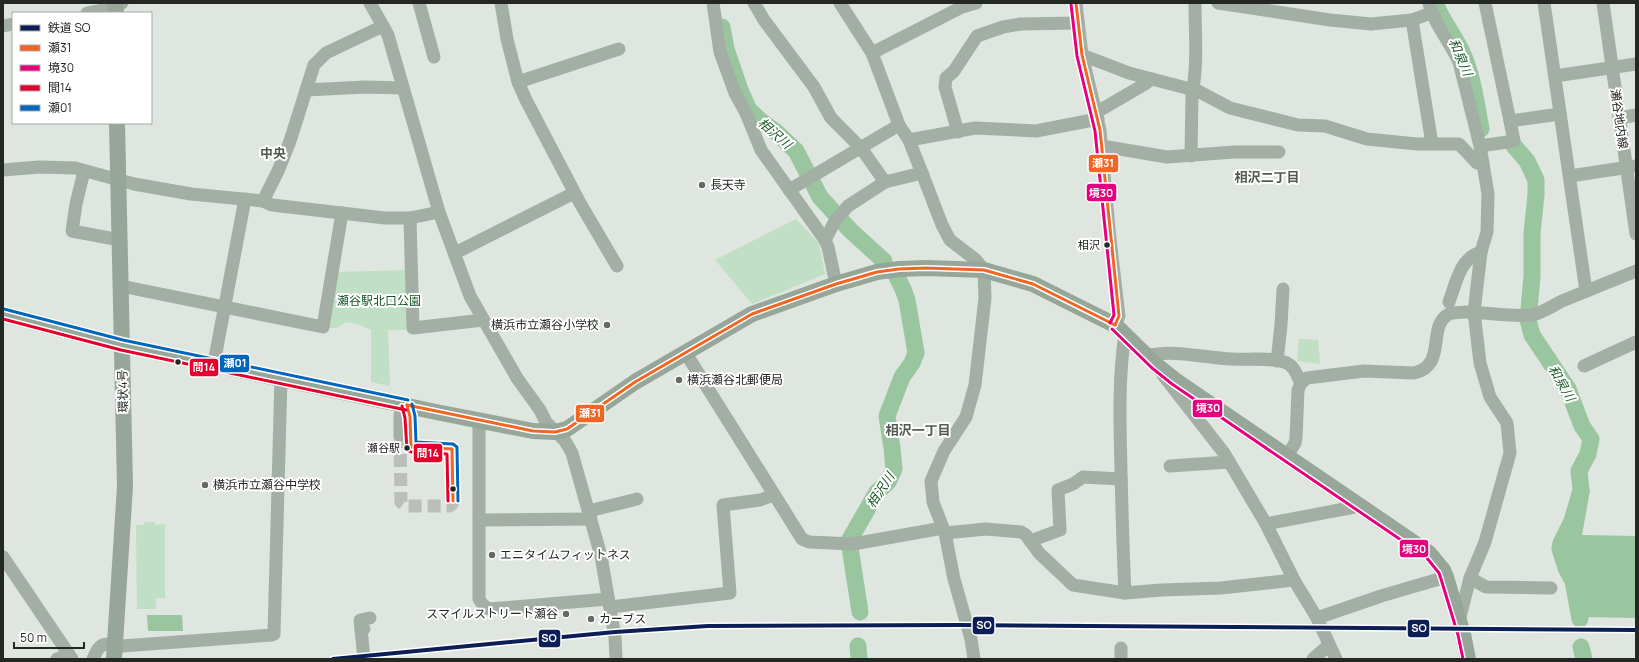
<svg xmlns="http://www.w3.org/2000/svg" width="1639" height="662" viewBox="0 0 1639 662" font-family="Manrope,'Noto Sans JP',sans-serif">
<rect width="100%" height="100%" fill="#dfe5df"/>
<g fill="#c1dfc4">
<path d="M 796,219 L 819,243 L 825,274 L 752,304 L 715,260 Z"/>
<path d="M 409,270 L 410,330 L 388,330 L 390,386 L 371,382 L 371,330 L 358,324 L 346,322 L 337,328 L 325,328 L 337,272 Z"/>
<path d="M 1299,339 L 1318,340 L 1320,364 L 1297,361 Z"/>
<path d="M 145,522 L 155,522 L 155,525 L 165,524 L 165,598 L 156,598 L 156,609 L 137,609 L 136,525 L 144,525 Z"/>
</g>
<g fill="#9ac69f">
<path d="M 1581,490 L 1590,490 L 1582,535 L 1636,536 L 1636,618 L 1583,617 L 1564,557 L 1562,543 L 1572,521 Z"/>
<path d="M 147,615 L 182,615 L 183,631 L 148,631 Z"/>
</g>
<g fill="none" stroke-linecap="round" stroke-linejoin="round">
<g stroke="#9ac69f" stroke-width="17">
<path d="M 1435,3 C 1442,21 1454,35 1462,52 C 1473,76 1476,103 1481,129"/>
<path d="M 722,27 L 726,49 L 740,90 L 749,110 L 762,122 L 776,132 L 796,151 L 820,197 L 850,230 L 884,261"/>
<path d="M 1514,146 L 1527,161 L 1536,180 L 1536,195 L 1532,233 L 1532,276 L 1528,320 L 1532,335 L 1568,389 L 1582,426 L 1591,439 L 1588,454 L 1579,471 L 1581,490 L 1572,521 L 1561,543 L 1560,549 L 1566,568 L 1573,581 L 1580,619"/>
<path d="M 860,612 L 849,541 L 877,492 L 888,482 L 894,469 L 892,448 L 887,416 L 902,377 L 912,363 L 916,353 L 907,300 L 903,289 L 897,277"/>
<path d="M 858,646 L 859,659"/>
<path d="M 1581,647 L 1584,659"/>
</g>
<path stroke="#babfba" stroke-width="13" stroke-dasharray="13 6" stroke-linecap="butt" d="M 400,435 L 401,502 L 406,506 L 449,506 L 452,504 L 453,501 L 452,449 L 414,448 L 410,445 L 410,435"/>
<g stroke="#a3afa4" stroke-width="13">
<path d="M 370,3 L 388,35 L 439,212 L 470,296 L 517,378 L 540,410 L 546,422 L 565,441 L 572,453 L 601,556 L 615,637 L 616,659"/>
<path d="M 419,3 L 434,57"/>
<path d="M 501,3 L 507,39 L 518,82 L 526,100 L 580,203 L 617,266"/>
<path d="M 713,3 L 720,52 L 735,93 L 746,113 L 761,150 L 825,240 L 828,247 L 836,284"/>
<path d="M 754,3 L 764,20 L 814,87 L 831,118 L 861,148 L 885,182"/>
<path d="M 840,3 L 872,53 L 899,125 L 909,140 L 922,173 L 942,225 L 950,240 L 976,260 L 984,270 L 985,298 L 975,385 L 966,417 L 944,451 L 931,481 L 933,502 L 945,533 L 954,579 L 971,639 L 974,659"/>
<path d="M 1076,3 L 1082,55 L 1100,130 L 1110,239 L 1119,316 L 1115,325"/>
<path d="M 1218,3 L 1330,20 L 1371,24 L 1412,20 L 1431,13"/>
<path d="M 1429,3 C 1434,24 1450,42 1459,62 L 1480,146 L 1488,194 L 1487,232 L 1481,252 L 1474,312 L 1480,363 L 1490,397 L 1507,423 L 1510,453 L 1485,542 L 1470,578 L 1459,621"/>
<path d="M 1485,3 L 1510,121"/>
<path d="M 1544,3 L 1586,291"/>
<path d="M 1603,3 L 1636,234"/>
<path d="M 87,13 L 102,10 L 122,3"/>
<path d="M 1412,20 L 1432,144"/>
<path d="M 3,26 L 13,24"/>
<path d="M 872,53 L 962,7 L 976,3"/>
<path d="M 1082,55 L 1129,73 L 1198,91 L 1230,108 L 1298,125 L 1325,126 L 1367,139 L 1417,144 L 1459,144 L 1477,163 L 1483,163"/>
<path d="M 1555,76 L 1636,64"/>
<path d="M 518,82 L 619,49"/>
<path d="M 306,90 L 365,87 L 403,88"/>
<path d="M 1097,112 L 1145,84 L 1151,79"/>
<path d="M 1619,118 L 1636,115"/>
<path d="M 958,132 L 945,87 L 946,78 L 954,71 L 977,36 L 1003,27 L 1021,24 L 1078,23"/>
<path d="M 909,140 L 975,128 L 1036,131 L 1098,119"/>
<path d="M 1102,146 L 1167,157 L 1234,152 L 1279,152"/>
<path d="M 1480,146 L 1514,141 L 1510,121 L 1560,114"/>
<path d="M 1191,156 L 1192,94 C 1198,65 1195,33 1195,3"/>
<path d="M 3,170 L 39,167 L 75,168 L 134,184 L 191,194 L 263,201 L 272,205 L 385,218 L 410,218 L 439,212"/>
<path d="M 84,171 L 76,204 L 72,231 L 120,240"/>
<path d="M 1570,176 L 1636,166"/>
<path d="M 789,190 L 899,125"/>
<path d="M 263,201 L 278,171 L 290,141 L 314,65 L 326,53 L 383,26"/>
<path d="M 410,218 L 413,328 L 483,320"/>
<path d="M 825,240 L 835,221 L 848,206 L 885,182 L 922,173"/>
<path d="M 455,253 L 574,193"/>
<path d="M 121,286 L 323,327 L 342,213"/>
<path d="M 1449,302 C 1456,283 1460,258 1481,252"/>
<path d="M 1125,334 C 1118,380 1120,425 1121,471 C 1122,512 1123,553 1125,593"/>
<path d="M 685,352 L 802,539 L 809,542 L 853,544 L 943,528"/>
<path d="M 1147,356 C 1175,349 1204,358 1232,359 C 1248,360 1274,357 1287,363 C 1295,367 1297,376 1301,383"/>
<path d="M 1277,361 L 1281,325 L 1283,289"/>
<path d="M 214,363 L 245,199"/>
<path d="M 1584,366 L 1636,342"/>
<path d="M 1163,375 L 1224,453 L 1266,524 L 1294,580 L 1317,618 L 1336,659"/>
<path d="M 407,405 L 410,417 L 410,435"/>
<path d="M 479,420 L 479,599 C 482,604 484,607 489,609 L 608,599"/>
<path d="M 400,435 L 400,415 L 407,405"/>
<path d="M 1287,456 L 1295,443 L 1296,438 L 1298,390 L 1301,383 L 1307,378 L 1364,371 L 1414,373 C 1448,365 1426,326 1449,314 C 1453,312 1459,313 1464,312 C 1486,312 1510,317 1532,315 C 1540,314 1554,305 1562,301 C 1587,291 1611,281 1636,271"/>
<path d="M 1170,466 L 1229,462"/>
<path d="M 589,511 L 637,499"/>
<path d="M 479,520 L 591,519"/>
<path d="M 1266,524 L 1360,506"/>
<path d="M 945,533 L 986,529 L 1021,532 L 1026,535 L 1039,553 L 1073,585 L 1125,593 L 1161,590 L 1221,588 L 1294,580"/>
<path d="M 1030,541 L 1060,530 L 1058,490 L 1073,484 L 1083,477 L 1121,479"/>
<path d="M 3,557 L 72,659"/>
<path d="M 1470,578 L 1486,587 L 1551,588"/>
<path d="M 610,607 L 730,593 L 723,505 L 760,500 L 774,495"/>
<path d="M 1317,618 L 1381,596 L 1446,577"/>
<path d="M 361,629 L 360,620 L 370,618"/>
<path d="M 364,629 L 361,629 L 364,659"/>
<path d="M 1121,648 L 1121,659"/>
<path d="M 57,659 L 69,655"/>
<path d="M 93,659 C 100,641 105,643 122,646 L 272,635 L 274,634 L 281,378"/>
<path d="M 1313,659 L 1329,645"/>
</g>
<g stroke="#96a699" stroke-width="16">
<path d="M 115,3 L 116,13"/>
<path d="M 3,314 L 122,345 L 436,412 L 533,431 L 555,432 L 567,429 L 635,382 L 752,314 L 836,284 L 877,272 L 899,269 L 926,268 L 984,270 L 1033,284 L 1115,325 L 1155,364 L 1175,380 L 1429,553 L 1443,570 L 1446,577 L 1463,634 L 1468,659"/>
<path d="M 114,659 L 125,486 L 117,123"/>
</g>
<g stroke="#fff" stroke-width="6">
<g id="bus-1">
<path d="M 1076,3 L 1082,55 L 1100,130 L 1119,316 L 1115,325"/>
<path d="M 407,405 L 533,431 L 555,432 L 567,429 L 635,382 L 752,314 L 836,284 L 877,272 L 899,269 L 926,268 L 984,270 L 1033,284 L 1115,325"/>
<path d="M 407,405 L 410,417 L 411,447 L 452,449 L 453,501"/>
</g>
</g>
<g stroke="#fff" stroke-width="6">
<g id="bus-2">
<path d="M 1071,4 L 1077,56 L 1095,131 L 1114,315 L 1110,323"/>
<path d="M 1112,329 L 1152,368 L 1172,384 L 1426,557 L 1439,573 L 1441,579 L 1458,635 L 1463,659"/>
</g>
</g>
<g stroke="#fff" stroke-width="6">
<g id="bus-3">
<path d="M 3,319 L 121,350 L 406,410"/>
<path d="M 402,406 L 405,418 L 407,450 L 411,452 L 447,454 L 448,501"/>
</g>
</g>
<g stroke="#fff" stroke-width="6">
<g id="bus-4">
<path d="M 4,309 L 123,340 L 408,400"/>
<path d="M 412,404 L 415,416 L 416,442 L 453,444 L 457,447 L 458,501"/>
</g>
</g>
<use href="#bus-1" stroke="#f26522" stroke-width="3"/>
<use href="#bus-2" stroke="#e5007d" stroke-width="3"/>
<use href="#bus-3" stroke="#e4002b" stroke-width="3"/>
<use href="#bus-4" stroke="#0065bd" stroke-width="3"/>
<g stroke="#fff" stroke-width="7">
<path id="rail-1" d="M 333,659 L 615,632 L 708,626 L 959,625 L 1636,630"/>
</g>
<use href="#rail-1" stroke="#0c1e56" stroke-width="4"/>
</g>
<g fill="#656a65" stroke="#fff" stroke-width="1.5">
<circle cx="702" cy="185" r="4"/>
<circle cx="607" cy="325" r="4"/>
<circle cx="679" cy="380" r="4"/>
<circle cx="205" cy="485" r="4"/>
<circle cx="492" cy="555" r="4"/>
<circle cx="566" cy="614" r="4"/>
<circle cx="591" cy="619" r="4"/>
</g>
<g fill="#242824" stroke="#fff" stroke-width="1.5">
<circle cx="1107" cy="245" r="3.5"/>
<circle cx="178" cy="362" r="3.5"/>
<circle cx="407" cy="448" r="3.5"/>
<circle cx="453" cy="489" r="3.5"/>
</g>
<g text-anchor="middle" stroke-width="4" stroke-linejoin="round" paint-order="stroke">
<g font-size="11" fill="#242824" stroke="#fff" text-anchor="end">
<text x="1100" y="249">相沢</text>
<text x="400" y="452">瀬谷駅</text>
</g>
<g font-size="12" fill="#242824" stroke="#fff">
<text transform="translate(1619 119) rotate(82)" y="4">瀬谷地内線</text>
<text transform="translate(123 391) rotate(-91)" y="4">環状4号</text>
</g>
<g font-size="12" fill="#242824" stroke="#fff" text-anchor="start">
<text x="710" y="189">長天寺</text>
<text x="599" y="329" text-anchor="end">横浜市立瀬谷小学校</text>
<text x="687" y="384">横浜瀬谷北郵便局</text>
<text x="213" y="489">横浜市立瀬谷中学校</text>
<text x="500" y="559">エニタイムフィットネス</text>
<text x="558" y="618" text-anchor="end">スマイルストリート瀬谷</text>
<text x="599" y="623">カーブス</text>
</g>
<g font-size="12" fill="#165424" stroke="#fff">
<text x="379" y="305">瀬谷駅北口公園</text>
</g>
<g font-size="13" font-style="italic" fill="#1d5b2a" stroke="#fff">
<text transform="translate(1461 57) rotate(67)" y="5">和泉川</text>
<text transform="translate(775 133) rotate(41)" y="5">相沢川</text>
<text transform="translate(1562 383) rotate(60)" y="5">和泉川</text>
<text transform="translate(880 490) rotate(-57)" y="5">相沢川</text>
</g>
<g font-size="13" font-weight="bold" fill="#515a51" stroke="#fff">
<text x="273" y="158">中央</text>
<text x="1267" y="182">相沢二丁目</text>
<text x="918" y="435">相沢一丁目</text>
</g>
</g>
<g stroke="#fff" stroke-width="1.5">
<rect x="1088" y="154" width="31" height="19" rx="4" fill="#f26522"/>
<rect x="1086" y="183" width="31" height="19" rx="4" fill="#e5007d"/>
<rect x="219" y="354" width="31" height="19" rx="4" fill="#0065bd"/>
<rect x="189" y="358" width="30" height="19" rx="4" fill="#e4002b"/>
<rect x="1192" y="399" width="31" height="19" rx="4" fill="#e5007d"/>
<rect x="575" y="404" width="30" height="19" rx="4" fill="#f26522"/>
<rect x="413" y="443" width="30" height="20" rx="4" fill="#e4002b"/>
<rect x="1399" y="539" width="30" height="19" rx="4" fill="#e5007d"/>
<rect x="972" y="616" width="23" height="19" rx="4" fill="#0c1e56"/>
<rect x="1407" y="619" width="23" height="19" rx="4" fill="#0c1e56"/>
<rect x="538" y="629" width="23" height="19" rx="4" fill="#0c1e56"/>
</g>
<g font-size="11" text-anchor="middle" font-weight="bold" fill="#fff">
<text x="1103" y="167">瀬31</text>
<text x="1101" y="197">境30</text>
<text x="235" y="367">瀬01</text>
<text x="204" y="371">間14</text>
<text x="1208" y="412">境30</text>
<text x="590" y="417">瀬31</text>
<text x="428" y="457">間14</text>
<text x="1414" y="553">境30</text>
<text x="984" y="629">SO</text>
<text x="1419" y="632">SO</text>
<text x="549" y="642">SO</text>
</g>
<rect width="1639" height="662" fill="none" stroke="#242824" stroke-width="8"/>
<rect x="12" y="12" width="140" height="112" fill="#ffffff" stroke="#a7a9a7"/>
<rect x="20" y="25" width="20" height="6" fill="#0c1e56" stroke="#a7a9a7"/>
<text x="48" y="32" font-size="12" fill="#242824">鉄道 SO</text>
<rect x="20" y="45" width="20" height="6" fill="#f26522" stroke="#a7a9a7"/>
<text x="48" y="52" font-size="12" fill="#242824">瀬31</text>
<rect x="20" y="65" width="20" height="6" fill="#e5007d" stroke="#a7a9a7"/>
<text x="48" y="72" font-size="12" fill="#242824">境30</text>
<rect x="20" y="85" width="20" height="6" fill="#e4002b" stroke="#a7a9a7"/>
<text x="48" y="92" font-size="12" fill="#242824">間14</text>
<rect x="20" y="105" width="20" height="6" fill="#0065bd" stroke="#a7a9a7"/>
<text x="48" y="112" font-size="12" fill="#242824">瀬01</text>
<path d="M14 642v6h70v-6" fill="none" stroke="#242824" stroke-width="2"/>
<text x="20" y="642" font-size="12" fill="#242824" stroke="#ffffff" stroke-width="3" paint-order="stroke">50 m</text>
</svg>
